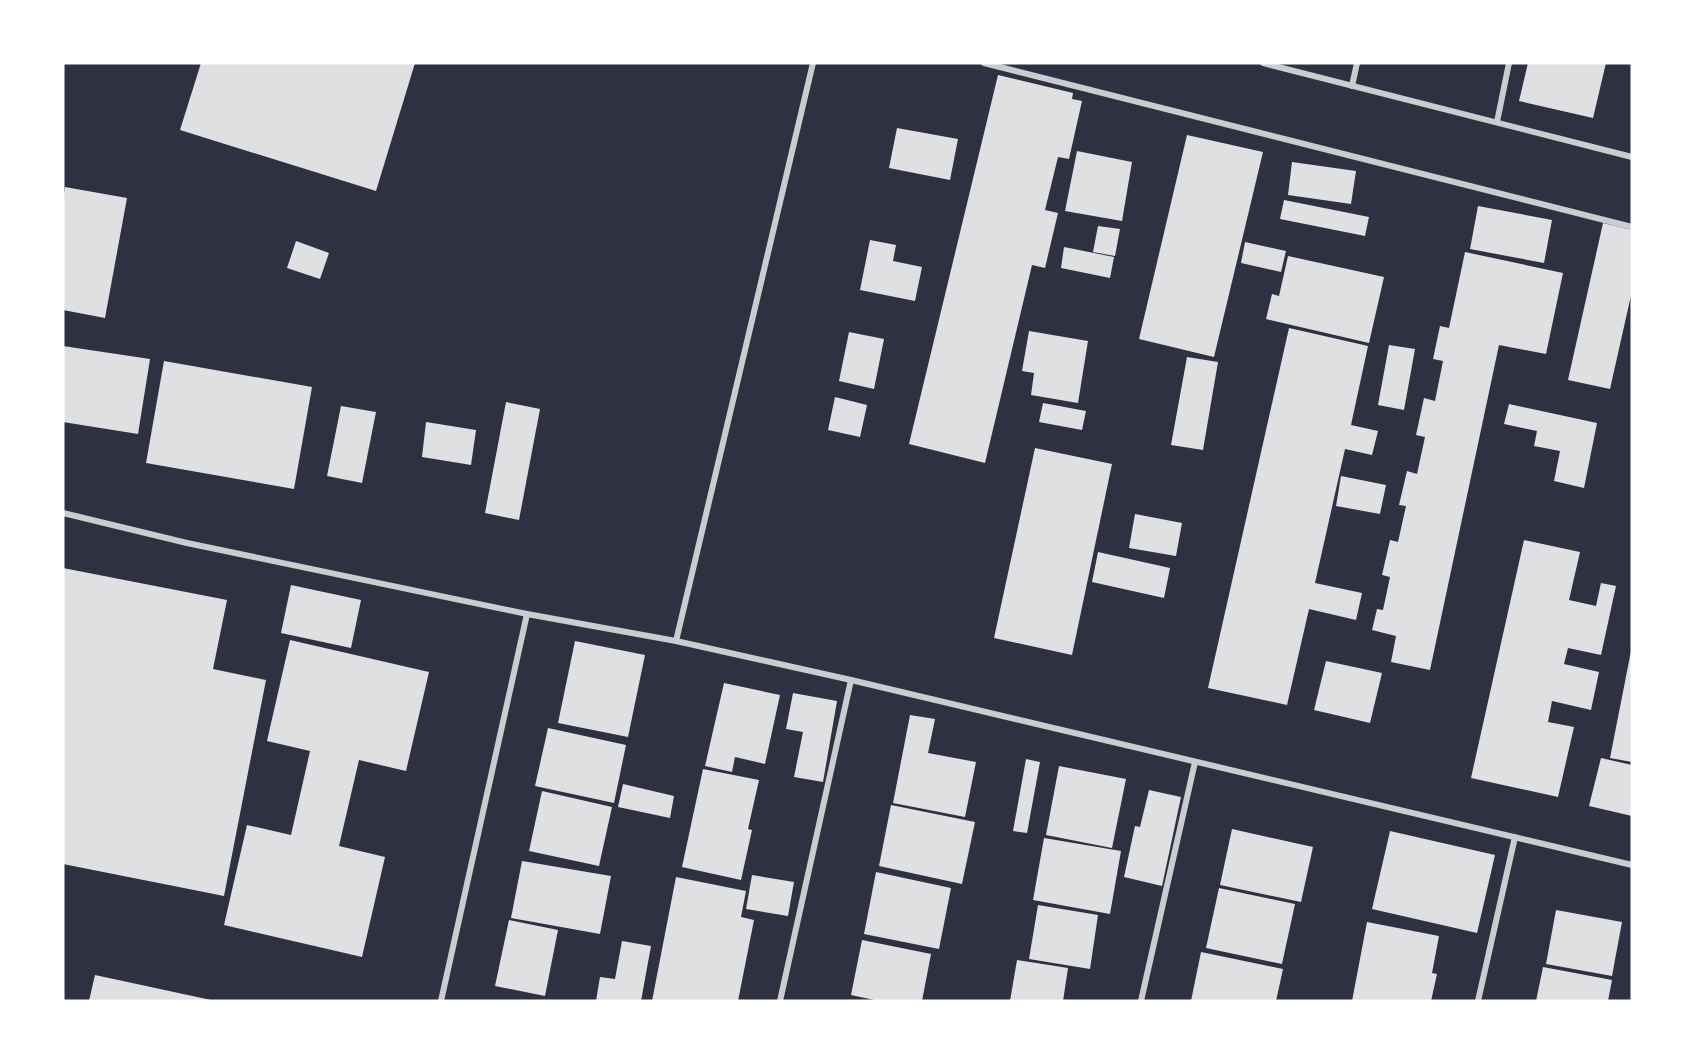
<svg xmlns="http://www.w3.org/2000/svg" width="1695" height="1064" viewBox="0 0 1695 1064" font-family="Quicksand,sans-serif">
<rect width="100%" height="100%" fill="#2d3142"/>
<g fill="#e0e0e3">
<path d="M 201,63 L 415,63 L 376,191 L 180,130 Z"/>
<path d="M 1528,63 L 1606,63 L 1593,118 L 1519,101 Z"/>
<path d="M 998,75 L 1073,93 L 1072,99 L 1082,101 L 1069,159 L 1058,157 L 1045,210 L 1058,213 L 1045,268 L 1032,265 L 985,463 L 909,444 Z"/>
<path d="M 897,128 L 958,139 L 950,180 L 889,168 Z"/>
<path d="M 1187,135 L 1263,152 L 1214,357 L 1139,339 Z"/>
<path d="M 1077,151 L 1132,162 L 1122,221 L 1065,211 Z"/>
<path d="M 1292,162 L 1356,171 L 1351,204 L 1288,195 Z"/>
<path d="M 65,187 L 127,198 L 105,318 L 63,310 L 63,201 Z"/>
<path d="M 1284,200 L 1369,217 L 1365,236 L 1280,219 Z"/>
<path d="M 1478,206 L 1552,220 L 1544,263 L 1470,249 Z"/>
<path d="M 1603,223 L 1632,230 L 1632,291 L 1610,389 L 1568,380 Z"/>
<path d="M 1098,226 L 1120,229 L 1115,256 L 1093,252 Z"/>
<path d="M 870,240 L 896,245 L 893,261 L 922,267 L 915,301 L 860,290 Z"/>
<path d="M 296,241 L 329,253 L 320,279 L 287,268 Z"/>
<path d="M 1245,242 L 1286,251 L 1281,272 L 1241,263 Z"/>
<path d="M 1064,247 L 1114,257 L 1110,278 L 1061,268 Z"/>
<path d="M 1465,252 L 1563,273 L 1546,354 L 1499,345 L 1430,670 L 1391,662 L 1396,636 L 1372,630 L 1377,609 L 1383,610 L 1390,577 L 1382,575 L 1390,540 L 1398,542 L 1406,506 L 1399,505 L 1407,471 L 1417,474 L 1425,437 L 1416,435 L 1424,398 L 1435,401 L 1443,361 L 1433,359 L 1440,326 L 1449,328 Z"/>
<path d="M 1288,256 L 1384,277 L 1369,343 L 1266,319 L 1272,294 L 1279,296 Z"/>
<path d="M 1289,328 L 1368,346 L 1351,425 L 1378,431 L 1372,455 L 1345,449 L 1315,583 L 1362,593 L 1356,620 L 1309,609 L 1287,705 L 1208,688 Z"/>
<path d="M 1029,331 L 1088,341 L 1078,403 L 1031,395 L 1034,373 L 1022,371 Z"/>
<path d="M 849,332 L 884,339 L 874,389 L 839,381 Z"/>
<path d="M 1389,345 L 1415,349 L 1404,410 L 1378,405 Z"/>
<path d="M 63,346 L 150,359 L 138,434 L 63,422 Z"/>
<path d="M 1187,357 L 1218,362 L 1203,450 L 1171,445 Z"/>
<path d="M 164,361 L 312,387 L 294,489 L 146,463 Z"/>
<path d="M 835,397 L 867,405 L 860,437 L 828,430 Z"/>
<path d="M 506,402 L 540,409 L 519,520 L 485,513 Z"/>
<path d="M 1043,403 L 1086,411 L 1082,430 L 1039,422 Z"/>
<path d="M 1509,404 L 1597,423 L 1584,488 L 1554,481 L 1560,451 L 1534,446 L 1537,431 L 1504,424 Z"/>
<path d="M 341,406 L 376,412 L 362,483 L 327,476 Z"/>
<path d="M 426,422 L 476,430 L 471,465 L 422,457 Z"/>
<path d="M 1035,448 L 1112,464 L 1072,655 L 994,638 Z"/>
<path d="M 1341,476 L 1386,485 L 1380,514 L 1336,506 Z"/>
<path d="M 1135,514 L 1182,523 L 1176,556 L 1129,548 Z"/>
<path d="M 1524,540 L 1580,552 L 1569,600 L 1596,606 L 1601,583 L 1616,586 L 1601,655 L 1568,648 L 1564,664 L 1599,672 L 1591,710 L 1552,701 L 1548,722 L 1574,727 L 1558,797 L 1471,778 Z"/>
<path d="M 1098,552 L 1170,568 L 1164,598 L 1092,582 Z"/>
<path d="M 63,568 L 227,600 L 213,669 L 266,680 L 224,896 L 63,864 Z"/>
<path d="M 291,585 L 361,600 L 351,648 L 281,633 Z"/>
<path d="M 290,640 L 429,672 L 406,771 L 359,760 L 339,846 L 385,857 L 362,957 L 224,925 L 247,825 L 291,835 L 310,751 L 267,741 Z"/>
<path d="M 575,641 L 645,655 L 628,737 L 558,723 Z"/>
<path d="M 1631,651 L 1632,652 L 1632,762 L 1610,758 Z"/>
<path d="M 1326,661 L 1382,673 L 1370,723 L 1314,710 Z"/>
<path d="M 724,683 L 780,695 L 765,764 L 735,757 L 732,772 L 705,766 Z"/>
<path d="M 793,693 L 837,701 L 823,782 L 794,777 L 803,732 L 786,729 Z"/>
<path d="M 910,715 L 935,719 L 928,753 L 976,762 L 965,817 L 893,803 Z"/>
<path d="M 548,728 L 626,745 L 614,803 L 535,786 Z"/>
<path d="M 1601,758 L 1632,765 L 1632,816 L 1589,806 Z"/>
<path d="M 1026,759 L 1040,762 L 1027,833 L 1013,831 Z"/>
<path d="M 1059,766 L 1126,779 L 1112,848 L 1046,835 Z"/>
<path d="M 703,769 L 759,780 L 748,829 L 752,830 L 741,880 L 682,867 Z"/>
<path d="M 623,784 L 674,796 L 670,818 L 618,807 Z"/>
<path d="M 1149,790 L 1181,797 L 1162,886 L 1124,877 L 1135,826 L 1140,827 Z"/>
<path d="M 542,791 L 612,807 L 599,866 L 529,851 Z"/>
<path d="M 891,805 L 975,822 L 962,884 L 879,866 Z"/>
<path d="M 1232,829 L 1313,847 L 1301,902 L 1220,885 Z"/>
<path d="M 1390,831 L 1495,855 L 1477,933 L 1372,909 Z"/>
<path d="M 1044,838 L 1121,851 L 1110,914 L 1033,900 Z"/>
<path d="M 522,861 L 611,876 L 600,934 L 511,918 Z"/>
<path d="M 876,872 L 951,888 L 939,949 L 864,934 Z"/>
<path d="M 752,875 L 794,882 L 788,916 L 746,909 Z"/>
<path d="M 676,877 L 746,891 L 741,917 L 754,920 L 738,1001 L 652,1001 Z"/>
<path d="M 1219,888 L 1295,904 L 1282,964 L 1206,948 Z"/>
<path d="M 1038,905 L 1098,915 L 1090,969 L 1029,959 Z"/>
<path d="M 1556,910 L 1622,922 L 1612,976 L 1546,964 Z"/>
<path d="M 509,920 L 558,930 L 545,996 L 495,986 Z"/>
<path d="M 1367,922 L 1439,936 L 1432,973 L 1437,974 L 1431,1001 L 1352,1001 Z"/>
<path d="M 862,940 L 931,954 L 922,1001 L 879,1001 L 851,995 Z"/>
<path d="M 622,941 L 651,946 L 641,1001 L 596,1001 L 600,977 L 615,979 Z"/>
<path d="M 1201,952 L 1283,969 L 1276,1001 L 1191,1001 Z"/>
<path d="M 1017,960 L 1068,968 L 1063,1001 L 1010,1001 Z"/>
<path d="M 1543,967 L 1612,980 L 1608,1001 L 1536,1001 Z"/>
<path d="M 95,975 L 211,1000 L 211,1001 L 89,1001 Z"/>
</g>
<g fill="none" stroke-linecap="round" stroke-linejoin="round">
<g stroke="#caccd0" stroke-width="6">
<path d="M 984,63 L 1632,227"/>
<path d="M 1263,63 L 1632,157"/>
<path d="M 1352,86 L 1357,63"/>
<path d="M 1497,122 L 1509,63"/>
<path d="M 63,513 L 187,543 L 527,614 L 676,641 L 851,680 L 1632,865"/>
<path d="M 676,641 L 813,63"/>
<path d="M 441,1001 L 527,614"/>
<path d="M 780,1001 L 851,680"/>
<path d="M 1141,1001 L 1195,762"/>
<path d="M 1478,1001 L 1515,837"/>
</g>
</g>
<rect width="1695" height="1064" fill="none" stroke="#ffffff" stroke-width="129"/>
</svg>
